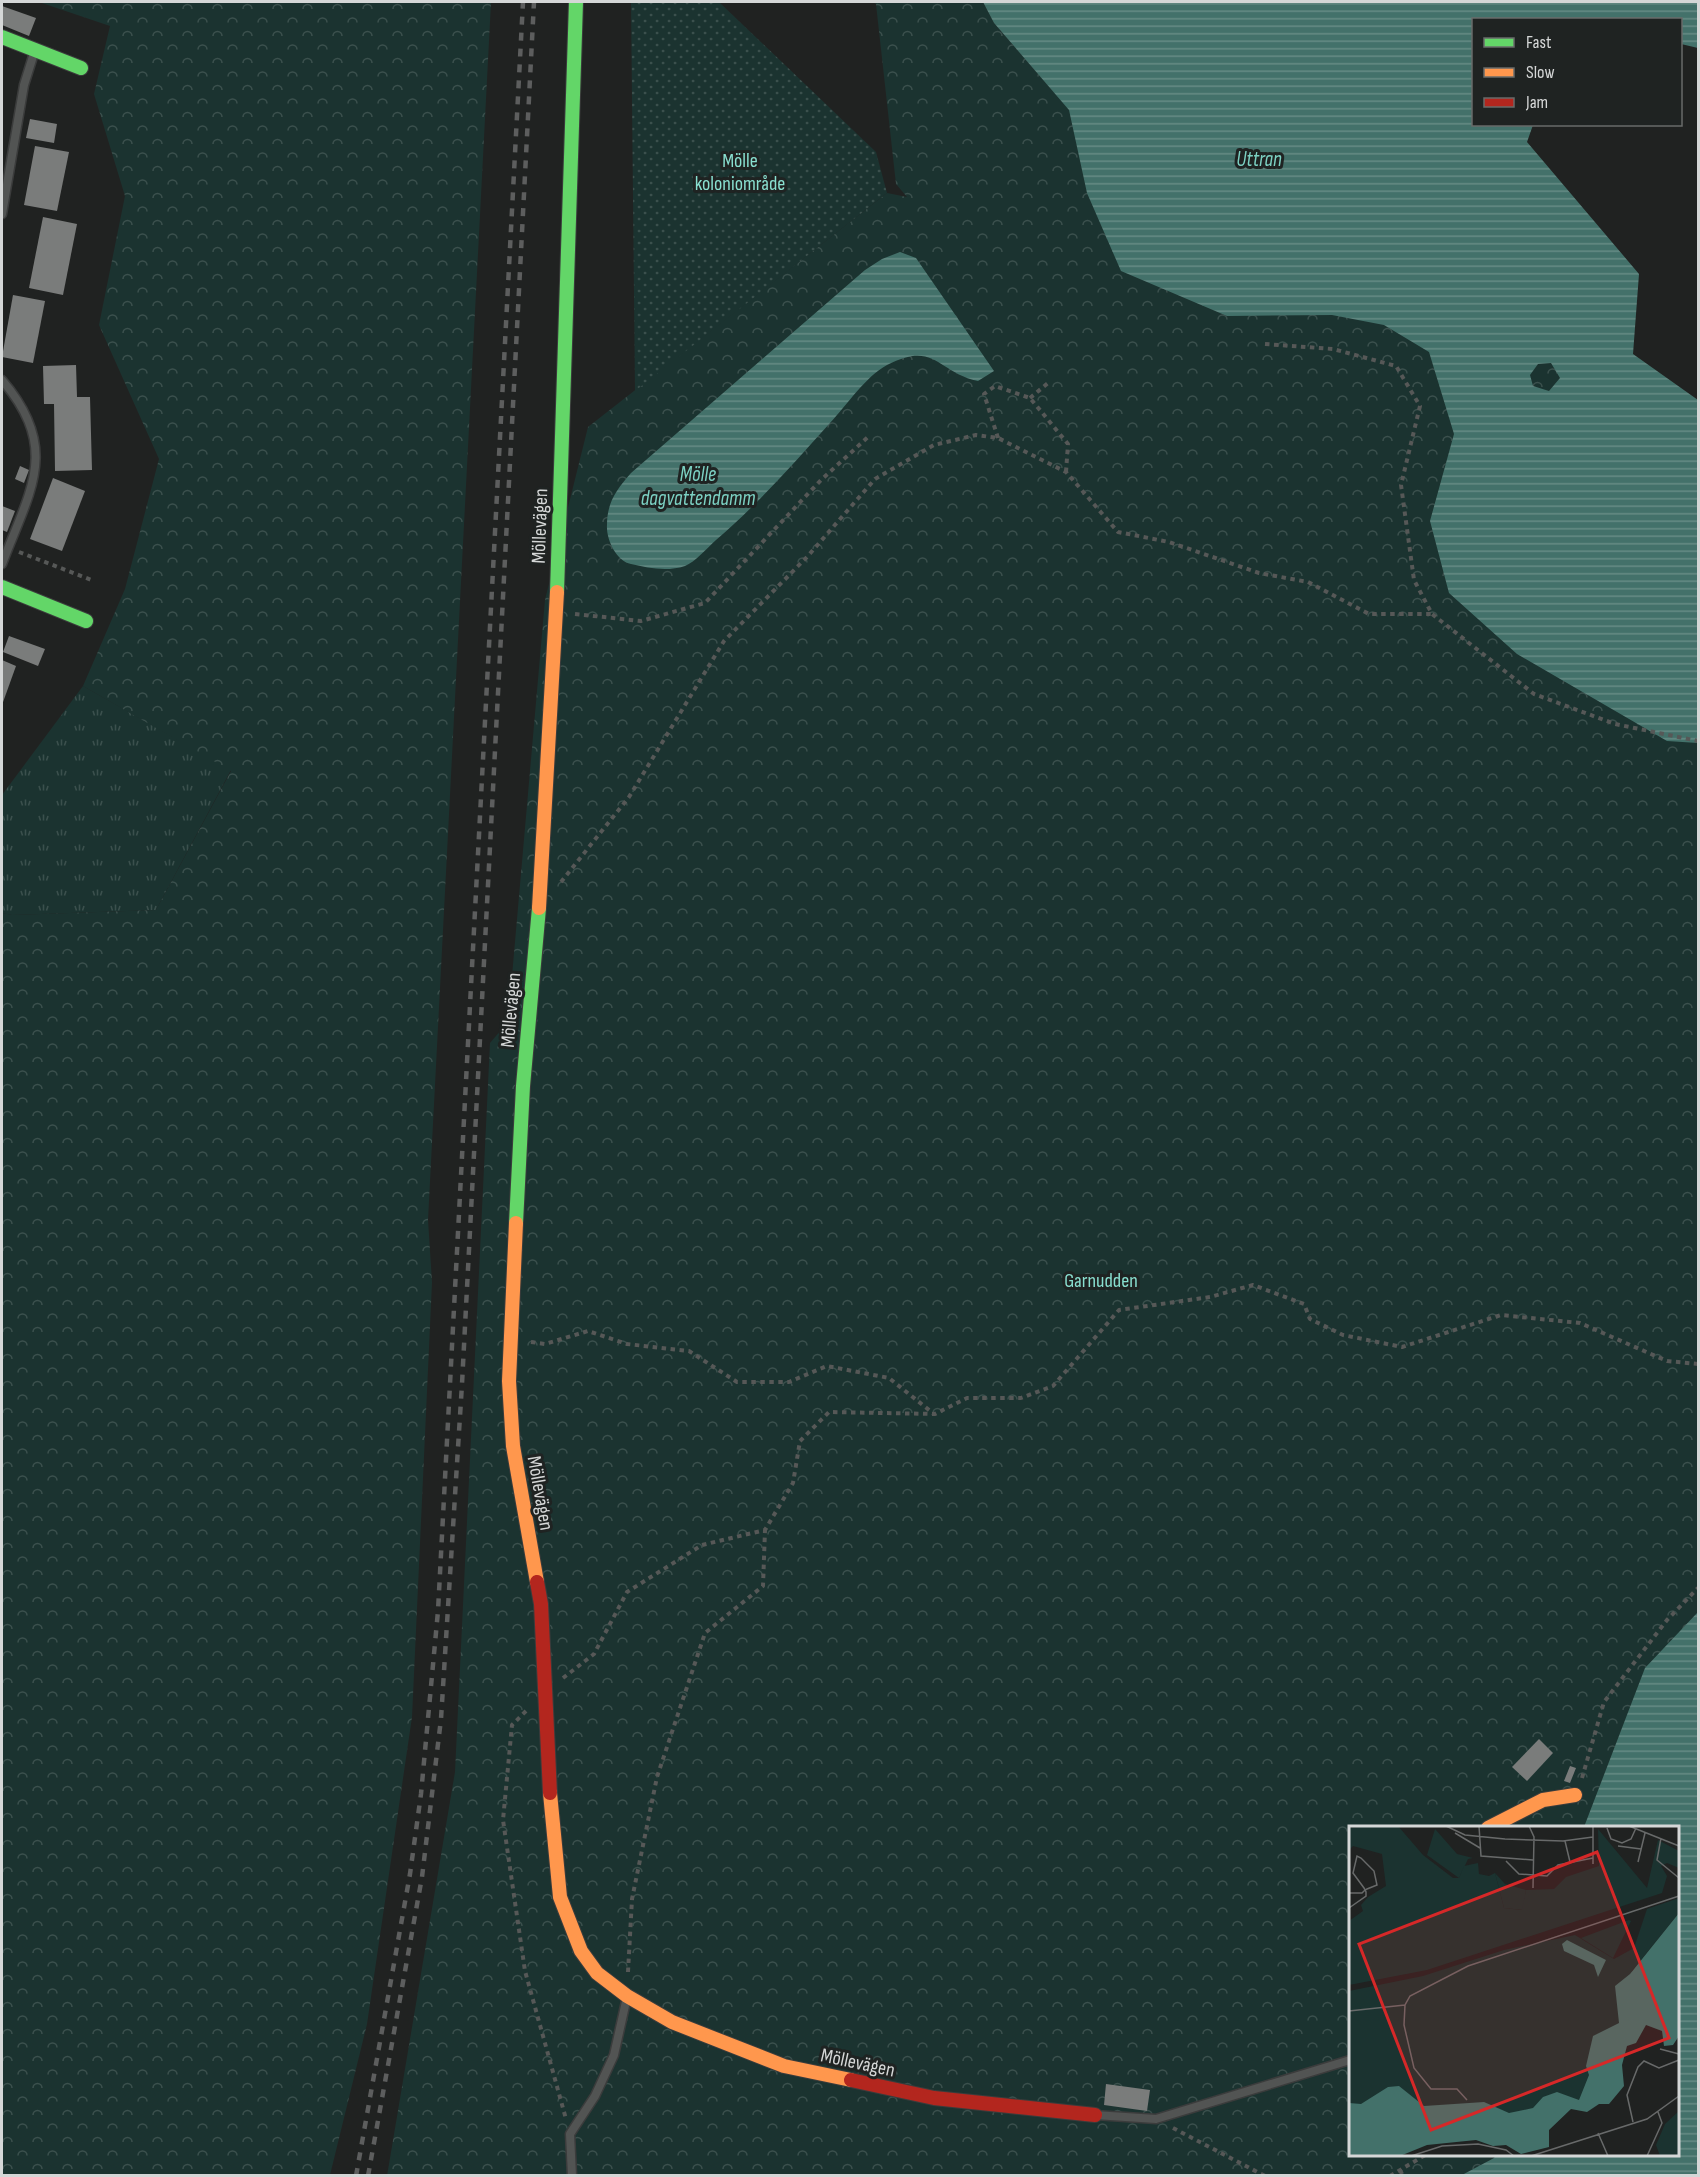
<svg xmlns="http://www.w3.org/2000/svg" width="1700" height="2177" viewBox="0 0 1700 2177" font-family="'Sofia Sans Condensed',sans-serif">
<defs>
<pattern id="grass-tufts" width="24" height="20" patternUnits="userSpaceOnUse" patternTransform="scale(1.5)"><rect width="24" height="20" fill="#1b3330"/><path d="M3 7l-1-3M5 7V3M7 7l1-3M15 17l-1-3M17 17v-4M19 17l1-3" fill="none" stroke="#3b504d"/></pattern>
<pattern id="forest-crowns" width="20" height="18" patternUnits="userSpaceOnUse" patternTransform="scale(1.5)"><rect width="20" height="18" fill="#1b3330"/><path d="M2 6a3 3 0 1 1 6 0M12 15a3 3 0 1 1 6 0" fill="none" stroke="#3b504d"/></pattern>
<pattern id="garden-dots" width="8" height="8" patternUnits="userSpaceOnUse" patternTransform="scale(1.5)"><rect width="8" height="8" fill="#1b3330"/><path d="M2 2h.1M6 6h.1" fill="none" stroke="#3b504d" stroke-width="1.8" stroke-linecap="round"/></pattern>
<pattern id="water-rules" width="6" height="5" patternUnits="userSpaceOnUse" patternTransform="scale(1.5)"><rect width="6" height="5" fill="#43716a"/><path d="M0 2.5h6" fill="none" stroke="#668b85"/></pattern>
</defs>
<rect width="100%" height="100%" fill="#202221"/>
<path fill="url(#grass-tufts)" d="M 83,686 L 231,770 L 156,910 L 12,915 L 2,913 L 2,795 Z"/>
<g fill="url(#forest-crowns)" fill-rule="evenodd">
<path d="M 39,2 L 491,2 L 428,1220 L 432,1282 L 412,1717 L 367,2024 L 330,2175 L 2,2175 L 2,913 L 12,915 L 156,910 L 231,771 L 83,686 L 125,589 L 159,459 L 99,325 L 125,196 L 94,94 L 110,26 Z"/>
<path d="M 873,2 L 983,2 L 994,23 L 1053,91 L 1425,56 L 1698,528 L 1698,2096 L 1678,2175 L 387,2176 L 455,1772 L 490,1043 L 508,1022 L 545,600 L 588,427 L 887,193 L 907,197 L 896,184 L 876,4 ZM 1350,1828 L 1678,1828 L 1678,2154 L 1350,2154 Z"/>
</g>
<path fill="url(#garden-dots)" d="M 631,2 L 719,2 L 876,152 L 887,193 L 635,391 Z"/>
<g fill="url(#water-rules)" fill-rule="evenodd">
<path d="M 983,2 L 1698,2 L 1698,48 L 1681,44 L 1680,20 L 1474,20 L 1474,124 L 1533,125 L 1527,142 L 1639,274 L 1633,354 L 1698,400 L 1698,743 L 1667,741 L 1517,654 L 1449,593 L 1430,521 L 1454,434 L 1429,352 L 1384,325 L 1332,315 L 1227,316 L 1121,271 L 1087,193 L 1069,110 L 994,23 ZM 1551,363 L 1560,378 L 1549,391 L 1533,386 L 1530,375 L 1538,364 Z"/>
<path d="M 900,252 L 916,258 L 994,371 L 978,381 C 937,372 935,340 887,365 C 865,377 847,405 830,423 C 793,464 758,504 716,540 C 707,548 695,562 685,566 C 667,572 648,568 631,564 C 616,561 606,539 607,525 C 607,502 617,489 631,473 L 865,270 L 882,259 Z"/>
<path d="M 1698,1612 L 1698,2175 L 1462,2175 L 1494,2158 L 1496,2155 L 1678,2154 L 1678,1828 L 1584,1827 L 1645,1668 Z"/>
</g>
<g fill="#7a7c7b">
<path d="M 2,6 L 36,18 L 29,36 L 2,25 Z"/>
<path d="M 30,119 L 57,124 L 54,143 L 26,138 Z"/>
<path d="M 35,146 L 69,152 L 57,211 L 24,205 Z"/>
<path d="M 43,217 L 77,224 L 63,295 L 29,288 Z"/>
<path d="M 13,295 L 45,301 L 33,363 L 2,357 Z"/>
<path d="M 76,365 L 77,397 L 90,397 L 92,470 L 55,471 L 54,404 L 44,404 L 43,366 Z"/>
<path d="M 20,466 L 29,470 L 24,483 L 15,479 Z"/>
<path d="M 53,478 L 85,491 L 62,551 L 30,539 Z"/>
<path d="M 2,506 L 15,511 L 7,532 L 2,530 Z"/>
<path d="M 9,636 L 45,649 L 38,666 L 3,652 Z"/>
<path d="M 2,660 L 16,666 L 2,705 Z"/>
<path d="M 1539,1739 L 1553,1753 L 1527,1781 L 1512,1767 Z"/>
<path d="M 1570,1766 L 1576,1768 L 1570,1783 L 1564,1781 Z"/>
<path d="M 1106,2084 L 1150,2090 L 1147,2111 L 1104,2105 Z"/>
</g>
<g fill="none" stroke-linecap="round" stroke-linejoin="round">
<g stroke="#3b3c3c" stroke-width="11">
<g id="lane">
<path d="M 2,214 L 24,85 L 35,50"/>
<path d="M 2,380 C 61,449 30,490 2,564"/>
<path d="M 1095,2115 L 1156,2119 L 1350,2060"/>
<path d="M 572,2176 L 570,2134 L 595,2096 L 614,2055 L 627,1997"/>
</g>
</g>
<g stroke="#3b3c3c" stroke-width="16">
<g id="fast">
<path d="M 2,37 L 81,68"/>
<path d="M 2,587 L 86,621"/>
<path d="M 557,592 L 576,2"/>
<path d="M 516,1223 L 523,1086 L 539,908"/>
</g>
</g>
<g stroke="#3b3c3c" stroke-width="16">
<g id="slow">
<path d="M 539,908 L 557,592"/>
<path d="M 516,1223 L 509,1381 L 513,1446 L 537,1582"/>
<path d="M 550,1793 L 560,1897 L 581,1951 L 597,1973 L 627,1996 L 672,2022 L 784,2066 L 851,2080"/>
<path d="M 1488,1828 L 1543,1800 L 1575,1795"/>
</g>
</g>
<g stroke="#3b3c3c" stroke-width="16">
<g id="jam">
<path d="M 537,1582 L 541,1604 L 550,1793"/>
<path d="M 851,2080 L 934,2098 L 1095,2115"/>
</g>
</g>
<g stroke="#565857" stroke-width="4" stroke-dasharray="4.5 4.5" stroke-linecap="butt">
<path d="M 1265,344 L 1333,349 L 1396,366 L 1420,406 L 1401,485 L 1414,580 L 1432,614 L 1534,694 L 1615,724 L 1698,741"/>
<path d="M 1030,398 L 1048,383"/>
<path d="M 998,438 L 984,394 L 995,386 L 1030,398 L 1068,444 L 1066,472"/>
<path d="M 19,552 L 94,581"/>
<path d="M 575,614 L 641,621 L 705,603 L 821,480 L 868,437"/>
<path d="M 561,882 L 629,797 L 724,641 L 807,557 L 875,479 L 934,445 L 976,435 L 998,438 L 1066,472 L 1118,532 L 1169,542 L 1259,573 L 1308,582 L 1369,614 L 1432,614"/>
<path d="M 531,1342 L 545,1344 L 588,1331 L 627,1344 L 689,1351 L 737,1382 L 789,1382 L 827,1366 L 889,1378 L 934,1414"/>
<path d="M 563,1678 L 594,1654 L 627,1592 L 702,1545 L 765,1530 L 793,1483 L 800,1441 L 829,1412 L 935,1414 L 967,1398 L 1021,1398 L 1053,1386 L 1119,1310 L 1210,1297 L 1253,1285 L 1304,1304 L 1310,1319 L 1343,1335 L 1402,1347 L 1501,1315 L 1580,1323 L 1667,1361 L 1698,1364"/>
<path d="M 526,1711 L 512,1725 L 503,1820 L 525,1971 L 566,2119"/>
<path d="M 1582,1778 L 1604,1702 L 1667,1620 L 1698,1588"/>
<path d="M 628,1972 L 632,1899 L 657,1777 L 705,1633 L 763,1586 L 765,1530"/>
<path d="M 1173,2128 L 1265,2176"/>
<path d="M 1400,2170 L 1403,2176"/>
<path d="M 1390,2176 L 1427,2154"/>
</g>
<use href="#lane" stroke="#525453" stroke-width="8"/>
<use href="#fast" stroke="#63d668" stroke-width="14"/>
<use href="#slow" stroke="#ff974d" stroke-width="14"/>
<use href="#jam" stroke="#b3261e" stroke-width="14"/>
<g stroke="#5d5e5e" stroke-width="4.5" stroke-dasharray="8 8" stroke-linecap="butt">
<path d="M 356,2176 L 410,1874 L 421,1794 L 438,1611 L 523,2"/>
<path d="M 368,2176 L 422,1877 L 441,1719 L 462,1384 L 534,2"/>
</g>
</g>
<g text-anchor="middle" stroke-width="6" stroke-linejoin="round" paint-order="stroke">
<g font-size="20" fill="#89dfd0" stroke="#1f2322">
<text x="740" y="167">Mölle<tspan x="740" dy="23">koloniområde</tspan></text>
<text x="1101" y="1287">Garnudden</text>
</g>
<g font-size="20" fill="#d5d7d7" stroke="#1f2322">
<text transform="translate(539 526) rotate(-88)" y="7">Möllevägen</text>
<text transform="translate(510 1010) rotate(-85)" y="7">Möllevägen</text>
<text transform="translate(541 1493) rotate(80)" y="7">Möllevägen</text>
<text transform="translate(858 2062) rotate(12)" y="7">Möllevägen</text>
</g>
<g font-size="21" font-style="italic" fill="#7cd1c3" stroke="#1f2322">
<text x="1259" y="166">Uttran</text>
<text x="698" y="481">Mölle<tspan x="698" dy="24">dagvattendamm</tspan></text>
</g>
</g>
<g transform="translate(1349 1826)">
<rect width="330" height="330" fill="#202221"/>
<path d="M 86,3 L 108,28 L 124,32 L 119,33 L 110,52 L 78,29 ZM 146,47 L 156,58 L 177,64 L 174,84 L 155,82 Z" fill="#1b3330"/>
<path d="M 23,0 L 49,0 L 74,29 L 104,52 L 110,52 L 115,40 L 129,37 L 130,48 L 140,50 L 146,47 L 155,82 L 173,84 L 177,64 L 205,63 L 217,51 L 250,40 L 249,3 L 298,62 L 309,14 L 330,25 L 330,42 L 318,37 L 312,40 L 318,50 L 313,67 L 78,144 L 0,159 L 0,95 L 14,85 L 12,79 L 19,71 L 37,60 L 33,28 L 4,20 L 0,24 L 0,2 ZM 330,72 L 330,87 L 283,145 L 280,207 L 242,277 L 0,316 L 0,165 L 74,150 L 155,124 L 226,109 L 265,133 L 285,122 L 298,83 ZM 330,285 L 330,330 L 311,330 L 307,319 L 316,298 Z" fill="#1b3330"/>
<path d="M 280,94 L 282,95 L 264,132 L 232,112 Z" fill="#1b3330"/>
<path d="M 330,87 L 330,210 L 324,219 L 315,220 L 313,205 L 297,199 L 287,217 L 278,220 L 273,239 L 275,260 L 260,278 L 250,278 L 238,286 L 222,283 L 200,304 L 200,321 L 172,328 L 157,319 L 144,320 L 127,314 L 78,319 L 51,330 L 0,330 L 0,277 L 12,278 L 39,261 L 50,260 L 75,280 L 135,276 L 160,287 L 184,282 L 194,271 L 208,266 L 230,274 L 240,249 L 237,240 L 244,210 L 270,197 L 266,160 L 281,148 ZM 218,114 L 257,134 L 249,151 L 245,139 L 215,125 L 213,118 Z" fill="#43716a"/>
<path fill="none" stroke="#686a6a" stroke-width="1.5" d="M 97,0 L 116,9 L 156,13 L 214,15 L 244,11M 130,0 L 132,30 L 184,34M 180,0 L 185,11 L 184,62M 244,0 L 244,38M 280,0 L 330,20M 258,2 L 262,13 L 273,17 L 282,13 L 287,2M 106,7 L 131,22M 312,12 L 308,34 L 330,52M 216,15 L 221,36M 269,20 L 292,23M 157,35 L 170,48 L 198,50 L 209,39 L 244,32M 289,36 L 296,7M 0,67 L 13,67 L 16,64 L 18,63 L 28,59 L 25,45 L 12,32 L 8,30 L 4,47 L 15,62 L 17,66 L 17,70 L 0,82M 0,185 L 56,179M 311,223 L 330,228M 118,274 L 108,263 L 82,263 L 65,242 L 55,199 L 56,179 L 61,170 L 119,140 L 330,70M 284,296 L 278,269 L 289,241 L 295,235 L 310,242 L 330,234M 249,307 L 259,330M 62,330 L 93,320 L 129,318 L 157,324 L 165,330M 182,330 L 298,293 L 330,270M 298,330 L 313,297 L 309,286"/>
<path fill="#d62828" fill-opacity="0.15" stroke="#d62828" stroke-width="3" d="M 248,26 L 320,212 L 82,304 L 10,118 Z"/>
<rect width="330" height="330" fill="none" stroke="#d5d7d7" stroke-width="3"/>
</g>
<rect width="1700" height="2177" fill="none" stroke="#d5d7d7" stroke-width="6"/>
<rect x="1472" y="18" width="210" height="108" fill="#1f2322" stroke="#686b6a" stroke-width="1.5"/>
<rect x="1484" y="38" width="30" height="9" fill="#63d668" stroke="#686b6a" stroke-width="1.5"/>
<text x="1526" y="48" font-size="18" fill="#d5d7d7">Fast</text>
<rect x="1484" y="68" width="30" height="9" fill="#ff974d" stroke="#686b6a" stroke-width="1.5"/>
<text x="1526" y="78" font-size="18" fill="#d5d7d7">Slow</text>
<rect x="1484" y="98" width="30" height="9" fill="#b3261e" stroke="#686b6a" stroke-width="1.5"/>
<text x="1526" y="108" font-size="18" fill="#d5d7d7">Jam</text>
</svg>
